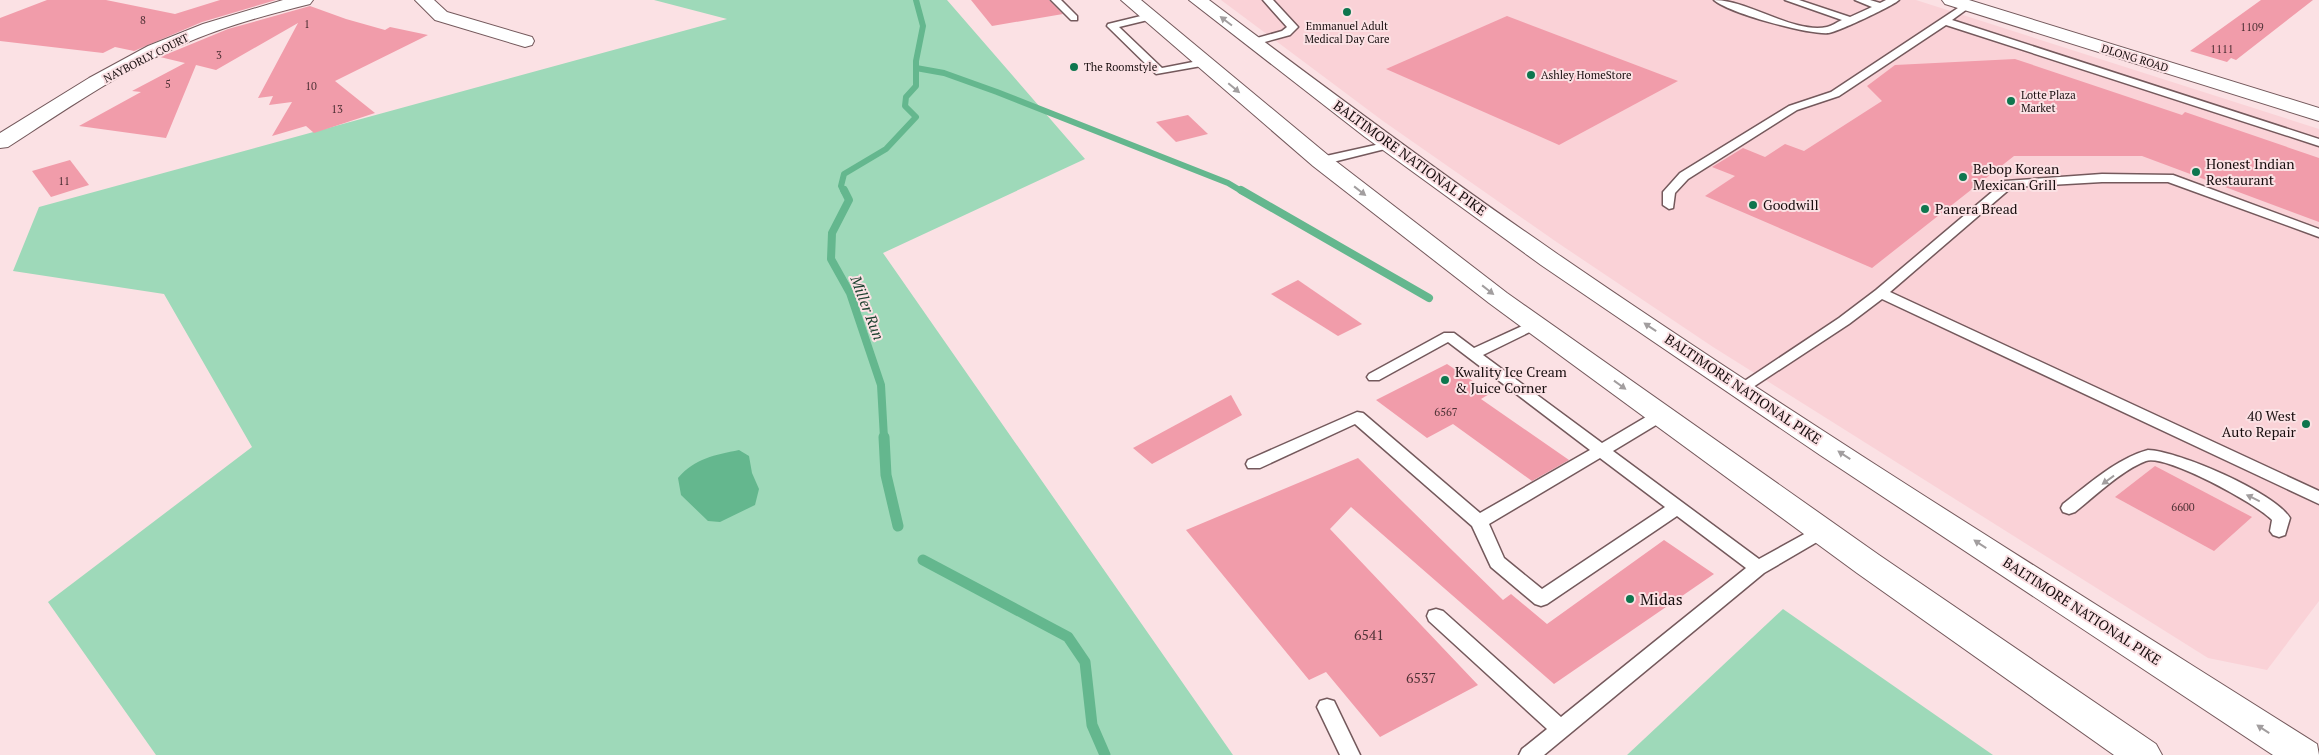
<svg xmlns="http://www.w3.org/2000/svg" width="2319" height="755" viewBox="0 0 2319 755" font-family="'PT Serif',serif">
<rect width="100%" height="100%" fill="#fbe1e4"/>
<path fill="#fad2d7" d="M 1221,0 L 1916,0 L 2319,129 L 2319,601 L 2267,670 L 2208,658 L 1713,347 L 1558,243 L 1383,121 Z"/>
<g fill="#9ed9b9">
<path d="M 654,0 L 947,0 L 1085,159 L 883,253 L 1233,755 L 156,755 L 48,602 L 252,447 L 164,294 L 13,271 L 39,207 L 727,19 Z"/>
<path d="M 1783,609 L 1993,755 L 1627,755 Z"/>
</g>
<path fill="#64b78e" d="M 739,450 L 749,456 L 752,473 L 759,489 L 755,505 L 720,522 L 708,521 L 681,495 L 678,478 C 695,458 715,455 739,450 Z"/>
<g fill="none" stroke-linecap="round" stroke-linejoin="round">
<g stroke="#64b78e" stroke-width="6">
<path d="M 916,68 L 944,73 L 997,92 L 1228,183 L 1243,192"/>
<path d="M 844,192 L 841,186 L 844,174 L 886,149 L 916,117 L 905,106 L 906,97 L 916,86 L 916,61 L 923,26 L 916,0"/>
</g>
<g stroke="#64b78e" stroke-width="8">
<path d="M 844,190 L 849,200 L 832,233 L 831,259 L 850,293 L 881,385 L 884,438"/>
<path d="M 1241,190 L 1429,298"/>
</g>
<g stroke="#64b78e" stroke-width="11">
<path d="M 884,437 L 886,475 L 898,526"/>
<path d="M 923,560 L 1068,637 L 1085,662 L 1092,725 L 1105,755"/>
</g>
</g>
<g fill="#f19caa">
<path d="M 47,0 L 106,0 L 175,14 L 220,0 L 276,0 L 202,22 L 134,51 L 115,47 L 103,53 L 0,41 L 0,18 Z"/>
<path d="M 971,0 L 1049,0 L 1063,14 L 992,26 Z"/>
<path d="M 2261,0 L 2313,0 L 2236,60 L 2231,58 L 2227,62 L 2190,51 Z"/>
<path d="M 310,6 L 346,19 L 385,30 L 390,27 L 428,35 L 335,81 L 375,113 L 314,133 L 306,126 L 272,136 L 292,102 L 269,105 L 273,96 L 258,98 L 298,23 L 216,70 L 196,65 L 166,138 L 79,126 L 141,92 L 132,91 L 185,63 L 160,57 L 228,29 Z"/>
<path d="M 1507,16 L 1678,81 L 1559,145 L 1386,69 Z"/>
<path d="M 2015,59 L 2182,115 L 2185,112 L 2319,158 L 2319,222 L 2142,156 L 2014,156 L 1872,268 L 1705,196 L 1735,176 L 1712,167 L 1743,148 L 1765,157 L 1785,144 L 1804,151 L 1882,101 L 1867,86 L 1895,65 Z"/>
<path d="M 1188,115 L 1208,134 L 1176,142 L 1156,122 Z"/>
<path d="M 70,160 L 89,185 L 51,197 L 32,171 Z"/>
<path d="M 1298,280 L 1362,324 L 1338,336 L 1271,294 Z"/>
<path d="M 1447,364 L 1491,393 L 1481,399 L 1569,460 L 1532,481 L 1453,424 L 1427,438 L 1376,400 Z"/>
<path d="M 1231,395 L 1242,415 L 1152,464 L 1133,448 Z"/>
<path d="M 1358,458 L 1503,600 L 1511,594 L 1547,624 L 1664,540 L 1714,574 L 1554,684 L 1351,507 L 1330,529 L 1478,685 L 1380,737 L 1326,672 L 1309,680 L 1186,530 Z"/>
<path d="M 2155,466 L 2252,517 L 2214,551 L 2115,497 Z"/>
</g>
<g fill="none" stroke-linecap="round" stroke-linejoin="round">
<g stroke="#74595c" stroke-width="3">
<g id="service">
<path d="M 1051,0 L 1061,0 L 1077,16 L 1077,20 L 1071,20 Z"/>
<path d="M 1263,0 L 1273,0 L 1298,27 L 1290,35 L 1254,45 L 1249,42 L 1250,40 L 1282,31 L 1287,27 Z"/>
<path d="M 1714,0 C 1749,0 1793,34 1827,27 C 1832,26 1837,22 1842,20 L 1785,0 L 1799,0 L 1850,17 L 1872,7 L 1855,0 L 1870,0 L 1880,3 L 1886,0 L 1899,0 C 1893,6 1837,32 1829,33 C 1808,35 1729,13 1714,0 Z"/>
<path d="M 1967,2 L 1970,3 L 1970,7 L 1952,20 L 2319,139 L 2319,146 L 1946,25 L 1839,96 L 1797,110 L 1688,179 L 1675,193 L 1673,208 L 1669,209 L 1663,205 L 1663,192 L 1680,173 L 1789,106 L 1831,92 Z"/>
<path d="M 1149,14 L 1154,17 L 1152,19 L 1119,27 L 1162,68 L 1203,60 L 1207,61 L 1207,65 L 1156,74 L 1107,26 L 1108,24 Z"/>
<path d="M 1389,142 L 1393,143 L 1395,145 L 1393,147 L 1321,165 L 1315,161 L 1317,158 Z"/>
<path d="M 2102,174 L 2173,175 L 2319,229 L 2319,237 L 2168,182 L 2102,182 L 2012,187 L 1890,292 L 2319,491 L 2319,504 L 1882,299 L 1849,324 L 1747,391 L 1737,391 L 1734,388 L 1839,318 L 1876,290 L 2005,181 Z"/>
<path d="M 1535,320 L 1540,321 L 1542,324 L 1540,327 L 1483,355 L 1602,443 L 1656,411 L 1666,411 L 1669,415 L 1666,419 L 1613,451 L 1759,559 L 1817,527 L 1823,525 L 1829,527 L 1832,531 L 1829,535 L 1764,573 L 1544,755 L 1519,755 L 1522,749 L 1547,729 L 1429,621 L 1427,616 L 1429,611 L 1436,609 L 1443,611 L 1561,717 L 1746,568 L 1677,516 L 1547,604 L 1541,606 L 1535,604 L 1491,567 L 1472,526 L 1355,424 L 1260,468 L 1248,468 L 1246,464 L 1248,460 L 1357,412 L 1363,413 L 1480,513 L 1590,450 L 1448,342 L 1379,380 L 1369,380 L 1367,377 L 1369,374 L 1444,333 L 1454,333 L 1474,348 ZM 1600,458 L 1665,507 L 1542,589 L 1504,558 L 1489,524 Z"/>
<path d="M 2148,450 C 2178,451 2274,492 2290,518 L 2285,535 L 2279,537 L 2273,535 L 2270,531 L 2272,520 C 2257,504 2166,454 2146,461 C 2122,470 2095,496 2075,512 L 2069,514 L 2063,512 L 2061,508 L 2063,504 C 2089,484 2116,459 2148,450 Z"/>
<path d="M 1327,699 L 1334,701 L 1360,755 L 1340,755 L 1317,707 L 1320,701 Z"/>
</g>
</g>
<g stroke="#74595c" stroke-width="2">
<g id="minor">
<path d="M 283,0 L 313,0 L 310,4 C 266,15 221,27 179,46 C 118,73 64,111 8,147 L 0,148 L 0,133 L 89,78 L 148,46 L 203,24 Z"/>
<path d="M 415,0 L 434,0 L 447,12 L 532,37 L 534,41 L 532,45 L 525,47 L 435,20 Z"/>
</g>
</g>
<g stroke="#74595c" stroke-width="2">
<path id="tertiary" d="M 1942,0 L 1969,0 L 2319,108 L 2319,121 L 1945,4 Z"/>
</g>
<g stroke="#74595c" stroke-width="2">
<g id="primary">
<path d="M 1121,0 L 1141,0 L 1329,156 L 1507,293 L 1879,555 L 2156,744 L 2162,755 L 2114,755 L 1857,573 L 1489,303 L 1313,166 Z"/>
<path d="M 1189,0 L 1209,0 C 1323,86 1438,172 1556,253 C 1805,424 2062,583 2317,744 L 2319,755 L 2273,755 L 1820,455 L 1541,265 L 1365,137 Z"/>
</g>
</g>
<use href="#service" fill="#fff" fill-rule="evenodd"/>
<use href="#minor" fill="#fff" fill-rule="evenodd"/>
<use href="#tertiary" fill="#fff" fill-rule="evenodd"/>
<use href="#primary" fill="#fff" fill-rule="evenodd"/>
</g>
<defs><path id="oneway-solid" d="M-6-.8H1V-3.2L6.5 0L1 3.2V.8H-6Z" transform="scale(1.25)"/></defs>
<g fill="#a29e9f">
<use href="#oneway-solid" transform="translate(1226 21) rotate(-143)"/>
<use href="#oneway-solid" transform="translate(1234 88) rotate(40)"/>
<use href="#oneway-solid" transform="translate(1360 191) rotate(38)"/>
<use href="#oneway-solid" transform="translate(1488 290) rotate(38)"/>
<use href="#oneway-solid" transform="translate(1650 327) rotate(-146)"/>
<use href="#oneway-solid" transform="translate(1620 385) rotate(36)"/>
<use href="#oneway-solid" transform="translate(1844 455) rotate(-147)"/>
<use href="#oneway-solid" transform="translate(2108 480) rotate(144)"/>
<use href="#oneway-solid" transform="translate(2253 498) rotate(-154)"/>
<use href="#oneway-solid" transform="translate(1980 544) rotate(-147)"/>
<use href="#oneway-solid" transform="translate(2263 729) rotate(-147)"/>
</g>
<g fill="#0e764e" stroke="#fbe1e4" stroke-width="2">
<circle cx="1347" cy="12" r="5"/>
<circle cx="1074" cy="67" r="5"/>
<circle cx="1531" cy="75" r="5"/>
<circle cx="2011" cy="101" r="5"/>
<circle cx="2196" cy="172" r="5"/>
<circle cx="1963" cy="177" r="5"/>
<circle cx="1753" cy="205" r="5"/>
<circle cx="1925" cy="209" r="5"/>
<circle cx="1445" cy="380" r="5"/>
<circle cx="2306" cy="424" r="5"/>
<circle cx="1630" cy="599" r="5"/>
</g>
<g text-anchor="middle" stroke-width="4" stroke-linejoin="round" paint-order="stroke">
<g font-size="11" fill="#4e3135">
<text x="143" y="24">8</text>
<text x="307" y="28">1</text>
<text x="2252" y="31">1109</text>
<text x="2222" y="53">1111</text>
<text x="219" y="59">3</text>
<text x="168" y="88">5</text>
<text x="311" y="90">10</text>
<text x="337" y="113">13</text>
<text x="64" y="185">11</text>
<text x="1446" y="416">6567</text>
<text x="2183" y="511">6600</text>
</g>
<g font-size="11" fill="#170d0e" stroke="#fbe1e4" text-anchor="start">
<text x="1347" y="30" text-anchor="middle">Emmanuel Adult<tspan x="1347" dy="13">Medical Day Care</tspan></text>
<text x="1084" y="71">The Roomstyle</text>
<text x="1541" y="79">Ashley HomeStore</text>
<text x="2021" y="99">Lotte Plaza<tspan x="2021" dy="13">Market</tspan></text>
</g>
<g font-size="11" fill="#170d0e" stroke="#fbe1e4">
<text transform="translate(146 58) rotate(-27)" y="4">NAYBORLY COURT</text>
<text transform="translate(2135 58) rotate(17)" y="4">DLONG ROAD</text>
</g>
<g font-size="14" fill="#170d0e" stroke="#fbe1e4">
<text transform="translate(1410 158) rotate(36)" y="5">BALTIMORE NATIONAL PIKE</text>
<text transform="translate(1743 389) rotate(34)" y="5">BALTIMORE NATIONAL PIKE</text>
<text transform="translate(2082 611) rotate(33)" y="5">BALTIMORE NATIONAL PIKE</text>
</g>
<g font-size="14" fill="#170d0e" stroke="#fbe1e4" text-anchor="start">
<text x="2206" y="169">Honest Indian<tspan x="2206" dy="16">Restaurant</tspan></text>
<text x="1973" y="174">Bebop Korean<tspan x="1973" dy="16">Mexican Grill</tspan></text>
<text x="1763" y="210">Goodwill</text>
<text x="1935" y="214">Panera Bread</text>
<text x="1455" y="377">Kwality Ice Cream<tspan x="1455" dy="16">&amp; Juice Corner</tspan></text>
<text x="2296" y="421" text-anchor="end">40 West<tspan x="2296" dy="16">Auto Repair</tspan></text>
</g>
<g font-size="14" fill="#4e3135">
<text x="1369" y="640">6541</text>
<text x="1421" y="683">6537</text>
</g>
<g font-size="15" font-style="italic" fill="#1b402e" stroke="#fbe1e4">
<text transform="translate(867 308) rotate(69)" y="5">Miller Run</text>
</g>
<g font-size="16" fill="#170d0e" stroke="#fbe1e4" text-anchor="start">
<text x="1640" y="605">Midas</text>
</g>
</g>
</svg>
